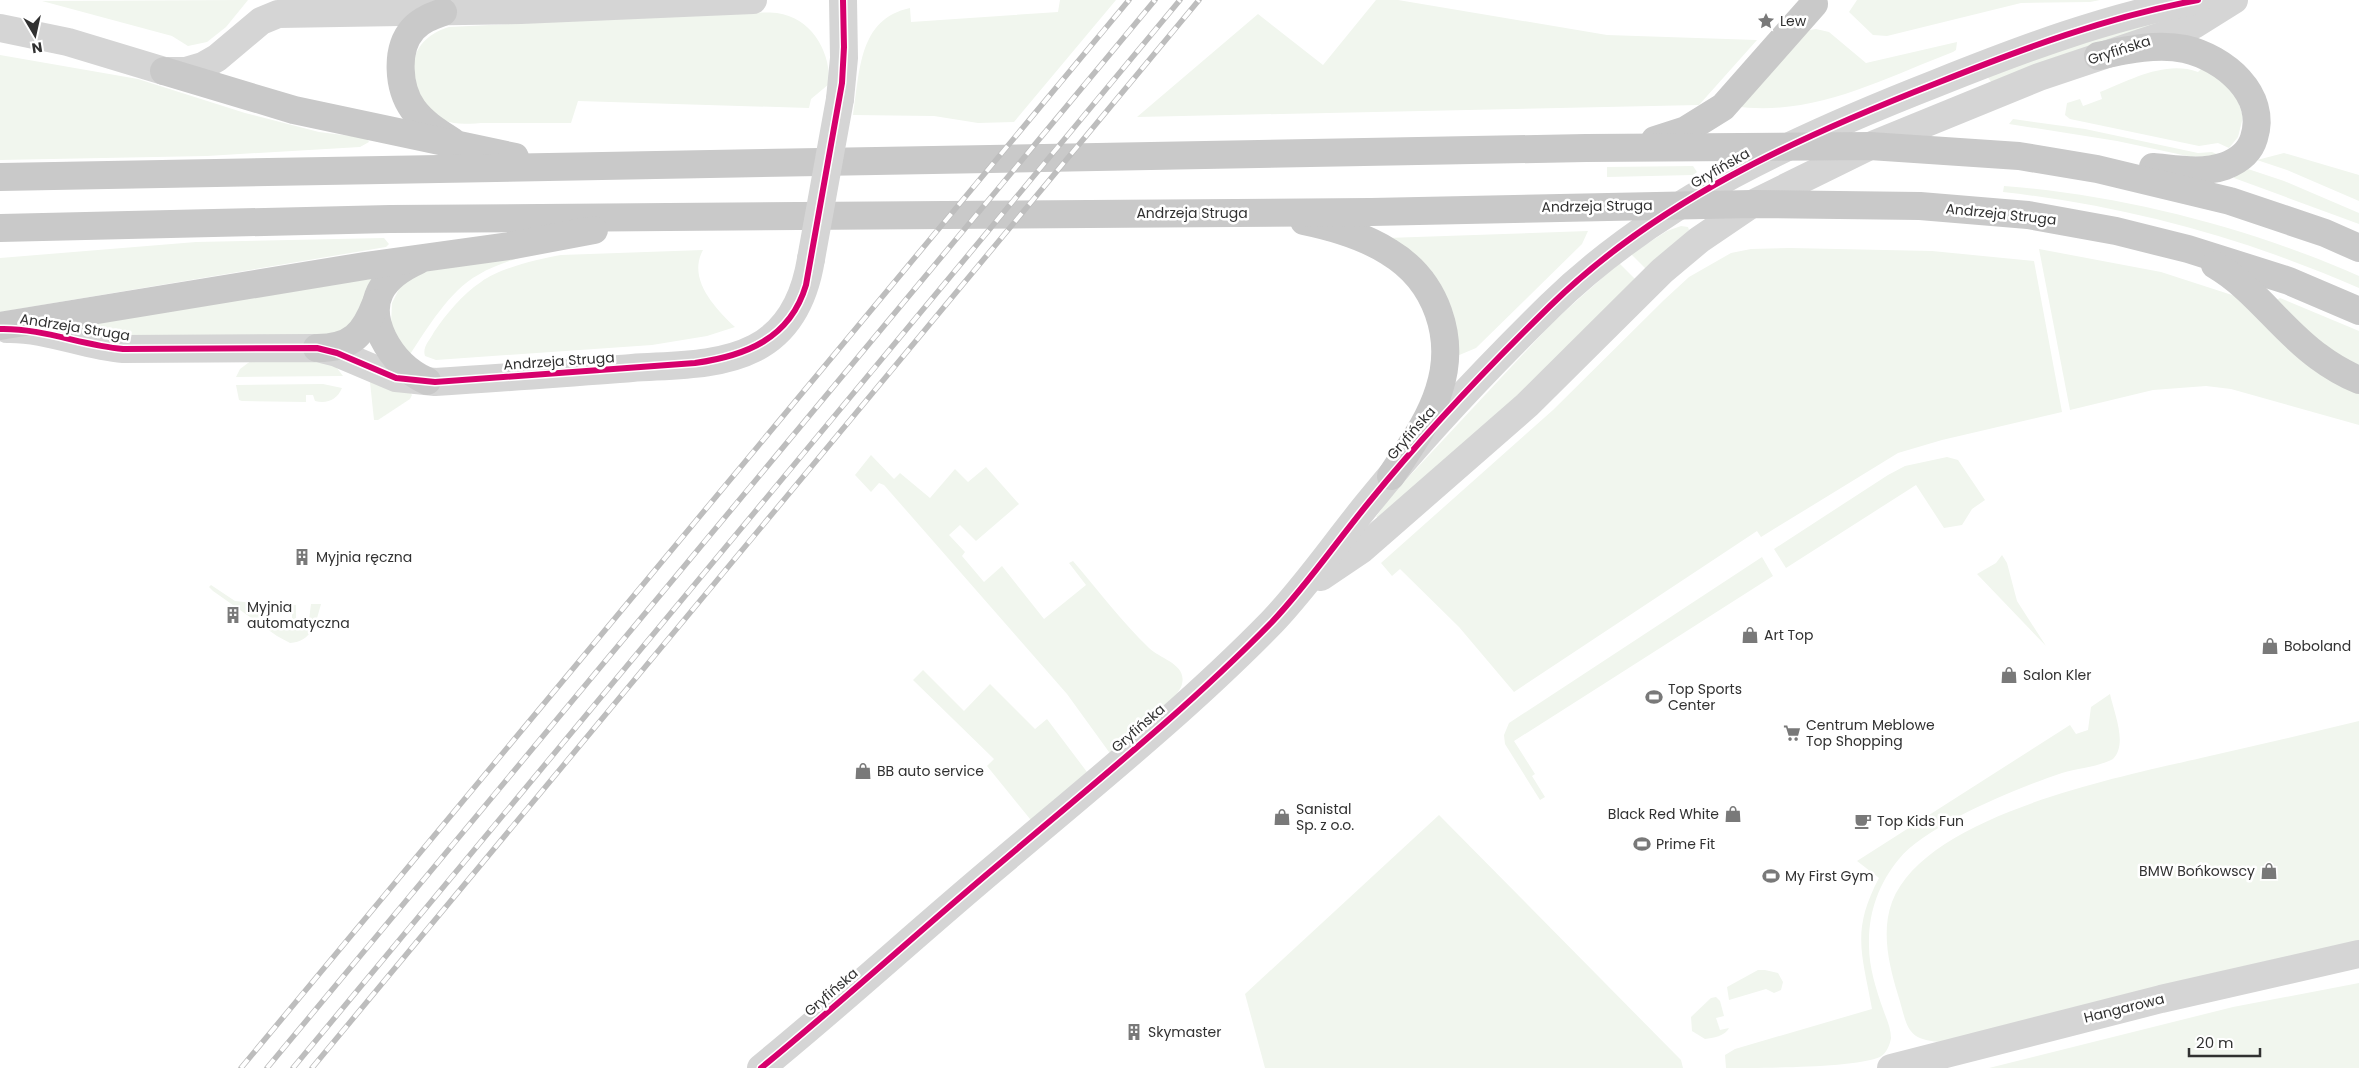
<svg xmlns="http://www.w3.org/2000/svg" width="2359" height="1068" viewBox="0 0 2359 1068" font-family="Poppins,sans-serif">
<rect width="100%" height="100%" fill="#fff"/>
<g fill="#f1f6ee">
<path d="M 248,0 L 226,27 L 207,42 L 188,46 L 172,36 L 42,1 Z"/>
<path d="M 1060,0 L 1116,0 L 1014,122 L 978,123 L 934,116 L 853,115 C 860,72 858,19 910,8 L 911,22 L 1058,12 Z"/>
<path d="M 1376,0 L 1398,0 L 1607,35 L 1757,40 L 1699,105 L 1137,117 L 1258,14 L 1323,65 Z"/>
<path d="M 1857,0 L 2100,0 L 2090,2 L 2021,3 L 1887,36 L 1873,35 L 1849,12 Z"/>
<path d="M 735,13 C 749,13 763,12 777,13 C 812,18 831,52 829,84 L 811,99 L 809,108 L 578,101 L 571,123 C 543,123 514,123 486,123 C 473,123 456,126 444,120 C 424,111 411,84 414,63 C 416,44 432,32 449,27 Z"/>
<path d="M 2170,19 L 1992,83 L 1986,75 L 2045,52 Z"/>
<path d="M 1816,29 L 1829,32 L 1866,63 L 1957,42 L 1956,50 L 1953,52 C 1882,79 1812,118 1733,106 L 1804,31 Z"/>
<path d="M 0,55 L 138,79 L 245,113 L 319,132 L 367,138 L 369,142 L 360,147 L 207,156 L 0,160 Z"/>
<path d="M 2204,66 L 2235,91 L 2243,117 L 2238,137 L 2229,148 L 2218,143 L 2199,146 L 2070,119 L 2065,115 L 2067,103 L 2080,99 L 2083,106 L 2102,99 L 2100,92 C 2131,80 2165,60 2198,72 Z"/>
<path d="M 2013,119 L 2085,129 L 2198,153 L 2212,152 L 2219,155 L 2192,157 L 2117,141 L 2009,124 Z"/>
<path d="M 2284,153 L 2359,175 L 2359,201 L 2287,170 L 2257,160 Z"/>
<path d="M 1693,166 L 1697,172 L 1693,175 L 1607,177 L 1607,167 Z"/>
<path d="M 2245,168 L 2284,181 L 2359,213 L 2359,224 L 2234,178 L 2234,176 Z"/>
<path d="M 2004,186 C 2122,195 2251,228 2359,276 L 2359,288 C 2245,238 2127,206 2003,192 Z"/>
<path d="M 1681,226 L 1688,227 L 1689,230 L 1646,269 L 1631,254 L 1667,231 Z"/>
<path d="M 1588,231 L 1582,244 L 1476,348 L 1457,356 L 1387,238 Z"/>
<path d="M 384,238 L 389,244 L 386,247 L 0,312 L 0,258 L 196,242 Z"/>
<path d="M 1790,248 L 1932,251 L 2034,261 L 2062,412 L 1942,440 L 1898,453 L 1761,537 L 1757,531 L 1514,692 L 1459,627 L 1400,569 L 1392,576 L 1381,563 L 1553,410 L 1664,300 L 1689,277 L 1731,253 L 1751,249 Z"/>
<path d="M 2039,249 L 2161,272 L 2232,295 L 2257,309 L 2359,391 L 2359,425 L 2231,389 L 2206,386 L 2153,390 L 2070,410 Z"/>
<path d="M 703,250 C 687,279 715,308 735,327 L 707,336 L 652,345 L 436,360 L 425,356 C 422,347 430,340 434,332 C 446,314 463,294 481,282 C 500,268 538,259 561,255 Z"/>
<path d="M 535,253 C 516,259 496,264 478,275 C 450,290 426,330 409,356 L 407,356 L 391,325 L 392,303 L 400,287 L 419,271 Z"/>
<path d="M 1619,263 L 1635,279 L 1546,369 L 1472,438 L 1378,517 L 1376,517 L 1389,498 L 1554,321 Z"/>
<path d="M 373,275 L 366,302 L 346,332 L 329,337 L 124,339 L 73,328 Z"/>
<path d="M 2280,298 L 2359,331 L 2359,367 L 2328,351 L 2275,301 Z"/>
<path d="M 321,359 L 334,364 L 343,376 L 236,377 L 240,369 L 252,360 Z"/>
<path d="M 370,382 L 410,392 L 412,395 L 410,399 L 378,420 L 374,420 Z"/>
<path d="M 323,384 L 342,388 C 337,400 327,404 315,401 L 313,395 L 306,395 L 306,402 L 242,401 L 239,400 L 236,385 Z"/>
<path d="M 871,455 L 894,479 L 900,473 L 930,498 L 955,469 L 968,482 L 986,467 L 1019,504 L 976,541 L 960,525 L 949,535 L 965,552 L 962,556 L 984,582 L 1002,566 L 1044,619 L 1086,585 L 1069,563 L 1073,561 C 1098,590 1122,622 1149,648 C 1160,659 1187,664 1182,684 C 1178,701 1126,740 1111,753 L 1109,752 L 1067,694 L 884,485 L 879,483 L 871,492 L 855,475 Z"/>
<path d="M 1947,457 L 1958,460 L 1985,500 L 1972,509 L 1962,525 L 1944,528 L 1916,485 L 1786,568 L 1774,549 L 1888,475 L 1905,466 Z"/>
<path d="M 2002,555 L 2007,563 L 2017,601 L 2046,646 L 1977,574 L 1996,563 Z"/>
<path d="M 1762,557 L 1773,576 L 1514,741 L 1535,774 L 1532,776 L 1545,797 L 1540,800 L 1505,744 L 1504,735 L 1509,723 Z"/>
<path d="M 211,585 L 235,601 L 263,604 L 265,620 L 292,620 L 292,605 L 296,605 L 296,620 L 309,620 L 311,604 L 321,604 C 316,622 312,642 290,643 L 277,636 L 213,591 L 209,587 Z"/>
<path d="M 923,670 L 964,711 L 990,684 L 1035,729 L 1047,719 L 1087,772 L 1086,775 L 1032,819 L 1030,819 L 987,766 L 994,759 L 913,680 Z"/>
<path d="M 2110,694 C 2114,713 2128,744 2113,759 C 2098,767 2078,768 2062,773 C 2020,787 1926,825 1899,859 C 1878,884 1868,914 1869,946 C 1869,967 1876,989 1883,1009 C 1886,1018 1891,1028 1891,1038 C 1890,1045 1886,1054 1880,1057 C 1855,1068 1760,1068 1726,1068 L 1725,1055 L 1735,1049 L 1872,1009 C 1862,953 1851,931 1879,878 L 1857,861 L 2070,725 L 2076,734 L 2088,730 L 2091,707 Z"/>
<path d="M 2359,721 L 2359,944 L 1944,1042 C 1905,1041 1908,1027 1898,995 C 1889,965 1881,932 1892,902 C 1925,815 2119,777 2201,758 C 2254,746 2306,734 2359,721 Z"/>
<path d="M 1439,815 L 1681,1060 L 1683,1068 L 1265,1068 L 1245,994 Z"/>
<path d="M 1758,970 L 1765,970 L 1778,973 L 1783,982 L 1781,990 L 1774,993 L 1766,989 L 1729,1000 L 1727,987 Z"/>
<path d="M 2359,983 L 2359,1068 L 1989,1068 L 2233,1007 Z"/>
<path d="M 1716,997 L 1720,1001 L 1724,1016 L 1716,1018 L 1720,1030 L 1729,1028 C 1725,1036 1713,1038 1705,1039 L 1692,1031 L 1691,1017 L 1711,998 Z"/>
</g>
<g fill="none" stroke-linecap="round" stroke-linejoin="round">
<g stroke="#d5d5d5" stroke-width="28">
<path d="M 0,28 L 68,42 L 164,71 L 186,71 L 203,66 L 217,58 L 261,21 L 278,14 L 521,10 L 753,0"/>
<path d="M 840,99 L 844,58 L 843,0"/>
<path d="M 7,329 C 47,328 84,346 123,349 L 317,348 L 337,353 L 396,378 L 435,382 C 501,378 566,373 632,368 C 671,365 718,367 755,348 C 790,330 805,296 811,259"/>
<path d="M 1321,577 L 1361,550 L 1527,405 L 1662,271 L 1699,240 L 1752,204 L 1870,146 L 2039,77 L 2194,25 L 2234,0"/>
<path d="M 761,1068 C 842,1002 918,932 998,865 C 1091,786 1187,709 1272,622 C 1308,584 1337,541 1370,501 C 1426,432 1487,368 1550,306 C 1658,200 1799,137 1937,83 C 2022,49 2107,17 2198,0"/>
<path d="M 1891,1068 L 2161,999 L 2359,954"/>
</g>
<g stroke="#c9c9c9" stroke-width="28">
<path d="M 443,12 C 432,16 421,20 413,29 C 395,49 398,88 413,109 C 423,123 438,132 452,141"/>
<path d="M 2098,56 C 2126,50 2157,43 2185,49 C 2224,58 2268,94 2254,138 C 2250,152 2238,161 2225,166 C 2202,174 2176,169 2153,167"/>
<path d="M 164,71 L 294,110 L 515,157"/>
<path d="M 1655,140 L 1686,130 L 1723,107 L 1814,4"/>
<path d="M 0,177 L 1586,148 L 1870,146 L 2019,156 L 2097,169 L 2230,201 L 2325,233 L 2359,248"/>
<path d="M 1304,221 C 1333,227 1364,236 1389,252 C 1437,281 1456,338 1439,390 C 1429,422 1409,448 1391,476"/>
<path d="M 0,228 L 390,219 L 1371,212 L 1752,204 L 1920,206 L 2028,215 L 2116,231 L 2188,249 L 2289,281 L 2359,311"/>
<path d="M 417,261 C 382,277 365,301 383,338 C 393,358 407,372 427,381"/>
<path d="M 2215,265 C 2256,289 2281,330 2319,357 C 2331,366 2345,374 2359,380"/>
<path d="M 0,326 L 365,266 L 509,246 L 594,230"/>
<path d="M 317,348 C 352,348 364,334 376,303"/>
</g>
<g stroke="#bdbdbd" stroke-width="5.5">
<g id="rail">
<path d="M 241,1068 L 1129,0"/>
<path d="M 267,1068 L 1155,0"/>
<path d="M 293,1068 L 1180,0"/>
<path d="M 312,1068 L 1199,0"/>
</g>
</g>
<use href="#rail" stroke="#fff" stroke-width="4" stroke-dasharray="11" stroke-linecap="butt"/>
<path stroke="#d5d5d5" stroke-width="28" d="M 811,259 L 840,99"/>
<g stroke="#fff" stroke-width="9">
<g id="cycleway">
<path d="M 0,329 C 42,328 81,345 123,349 L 317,348 L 337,353 L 396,378 L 435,382 L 695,363 C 745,356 790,339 806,285 L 842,83 L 844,47 L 843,0"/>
<path d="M 761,1068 C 842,1002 918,932 998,865 C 1091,786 1187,709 1272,622 C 1308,584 1337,541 1370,501 C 1426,432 1487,368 1550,306 C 1658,200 1799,137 1937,83 C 2022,49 2107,17 2198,0"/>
</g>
</g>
<use href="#cycleway" stroke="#d6006c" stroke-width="6"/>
</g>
<defs>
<g id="sight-bare" transform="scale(1.35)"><path d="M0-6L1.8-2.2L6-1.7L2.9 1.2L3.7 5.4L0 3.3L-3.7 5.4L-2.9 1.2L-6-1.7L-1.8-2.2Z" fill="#797979" stroke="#fff" stroke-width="2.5" paint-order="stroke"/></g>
<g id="building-bare" transform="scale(1.35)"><path d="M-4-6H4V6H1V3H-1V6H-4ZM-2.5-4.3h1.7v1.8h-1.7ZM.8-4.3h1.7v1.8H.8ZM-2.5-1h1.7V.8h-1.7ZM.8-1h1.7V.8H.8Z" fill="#797979" stroke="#fff" stroke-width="2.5" paint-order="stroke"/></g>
<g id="shop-bare" transform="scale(1.35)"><path d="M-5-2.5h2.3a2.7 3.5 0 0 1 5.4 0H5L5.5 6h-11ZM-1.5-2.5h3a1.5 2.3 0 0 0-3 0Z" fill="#797979" stroke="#fff" stroke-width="2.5" paint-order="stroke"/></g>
<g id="stadium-bare" transform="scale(1.35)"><path d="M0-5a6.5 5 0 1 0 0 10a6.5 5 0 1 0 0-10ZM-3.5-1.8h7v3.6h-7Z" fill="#797979" stroke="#fff" stroke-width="2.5" paint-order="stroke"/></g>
<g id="supermarket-bare" transform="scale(1.35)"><path d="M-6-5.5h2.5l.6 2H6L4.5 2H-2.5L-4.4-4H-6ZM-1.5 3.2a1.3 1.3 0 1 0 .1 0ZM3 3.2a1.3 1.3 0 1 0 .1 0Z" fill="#797979" stroke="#fff" stroke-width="2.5" paint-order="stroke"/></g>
<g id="cafe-bare" transform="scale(1.35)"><path d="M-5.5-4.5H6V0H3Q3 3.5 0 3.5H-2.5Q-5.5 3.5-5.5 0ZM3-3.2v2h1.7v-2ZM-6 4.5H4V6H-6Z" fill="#797979" stroke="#fff" stroke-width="2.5" paint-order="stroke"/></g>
</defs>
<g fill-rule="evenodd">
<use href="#sight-bare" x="1766" y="21"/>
<use href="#building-bare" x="302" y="557"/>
<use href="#building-bare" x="233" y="615"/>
<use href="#shop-bare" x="1750" y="635"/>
<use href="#shop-bare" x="2270" y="646"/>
<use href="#shop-bare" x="2009" y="675"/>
<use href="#stadium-bare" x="1654" y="697"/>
<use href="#supermarket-bare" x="1792" y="733"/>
<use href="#shop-bare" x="863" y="771"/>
<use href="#shop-bare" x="1733" y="814"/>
<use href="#shop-bare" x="1282" y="817"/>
<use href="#cafe-bare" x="1863" y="821"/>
<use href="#stadium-bare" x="1642" y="844"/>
<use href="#shop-bare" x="2269" y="871"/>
<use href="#stadium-bare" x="1771" y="876"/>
<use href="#building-bare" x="1134" y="1032"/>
</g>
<g text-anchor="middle" stroke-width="5" stroke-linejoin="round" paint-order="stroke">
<g font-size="14" fill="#313131" stroke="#fff" text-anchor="start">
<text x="1780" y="26">Lew</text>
<text x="316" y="562">Myjnia ręczna</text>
<text x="247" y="612">Myjnia<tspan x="247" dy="16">automatyczna</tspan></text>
<text x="1764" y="640">Art Top</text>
<text x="2284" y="651">Boboland</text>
<text x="2023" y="680">Salon Kler</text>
<text x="1668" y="694">Top Sports<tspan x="1668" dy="16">Center</tspan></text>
<text x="1806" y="730">Centrum Meblowe<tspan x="1806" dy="16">Top Shopping</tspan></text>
<text x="877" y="776">BB auto service</text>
<text x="1296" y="814">Sanistal<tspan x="1296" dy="16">Sp. z o.o.</tspan></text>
<text x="1719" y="819" text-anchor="end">Black Red White</text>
<text x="1877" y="826">Top Kids Fun</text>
<text x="1656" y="849">Prime Fit</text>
<text x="2255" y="876" text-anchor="end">BMW Bońkowscy</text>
<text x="1785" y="881">My First Gym</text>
<text x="1148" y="1037">Skymaster</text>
</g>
<g font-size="14" fill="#313131" stroke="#fff">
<text transform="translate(2119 50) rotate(-18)" y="5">Gryfińska</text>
<text transform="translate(1720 168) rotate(-30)" y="5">Gryfińska</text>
<text transform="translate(1597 206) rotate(-1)" y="5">Andrzeja Struga</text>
<text x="1192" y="218">Andrzeja Struga</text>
<text transform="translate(2001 214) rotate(6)" y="5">Andrzeja Struga</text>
<text transform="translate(75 327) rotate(9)" y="5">Andrzeja Struga</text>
<text transform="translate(559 361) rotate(-4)" y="5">Andrzeja Struga</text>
<text transform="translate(1411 433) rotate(-49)" y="5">Gryfińska</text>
<text transform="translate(1138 728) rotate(-41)" y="5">Gryfińska</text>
<text transform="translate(831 992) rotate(-41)" y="5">Gryfińska</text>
<text transform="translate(2124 1008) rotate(-14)" y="5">Hangarowa</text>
</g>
</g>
<g transform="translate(35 35) rotate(171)" stroke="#ffffff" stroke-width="4" paint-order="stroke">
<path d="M0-4L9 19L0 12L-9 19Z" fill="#313131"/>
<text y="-8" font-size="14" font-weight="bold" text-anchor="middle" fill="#313131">N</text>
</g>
<path d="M2189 1048v8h71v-8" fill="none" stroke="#313131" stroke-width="2.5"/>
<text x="2196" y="1048" font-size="15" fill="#313131" stroke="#ffffff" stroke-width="4" paint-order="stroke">20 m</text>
</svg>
